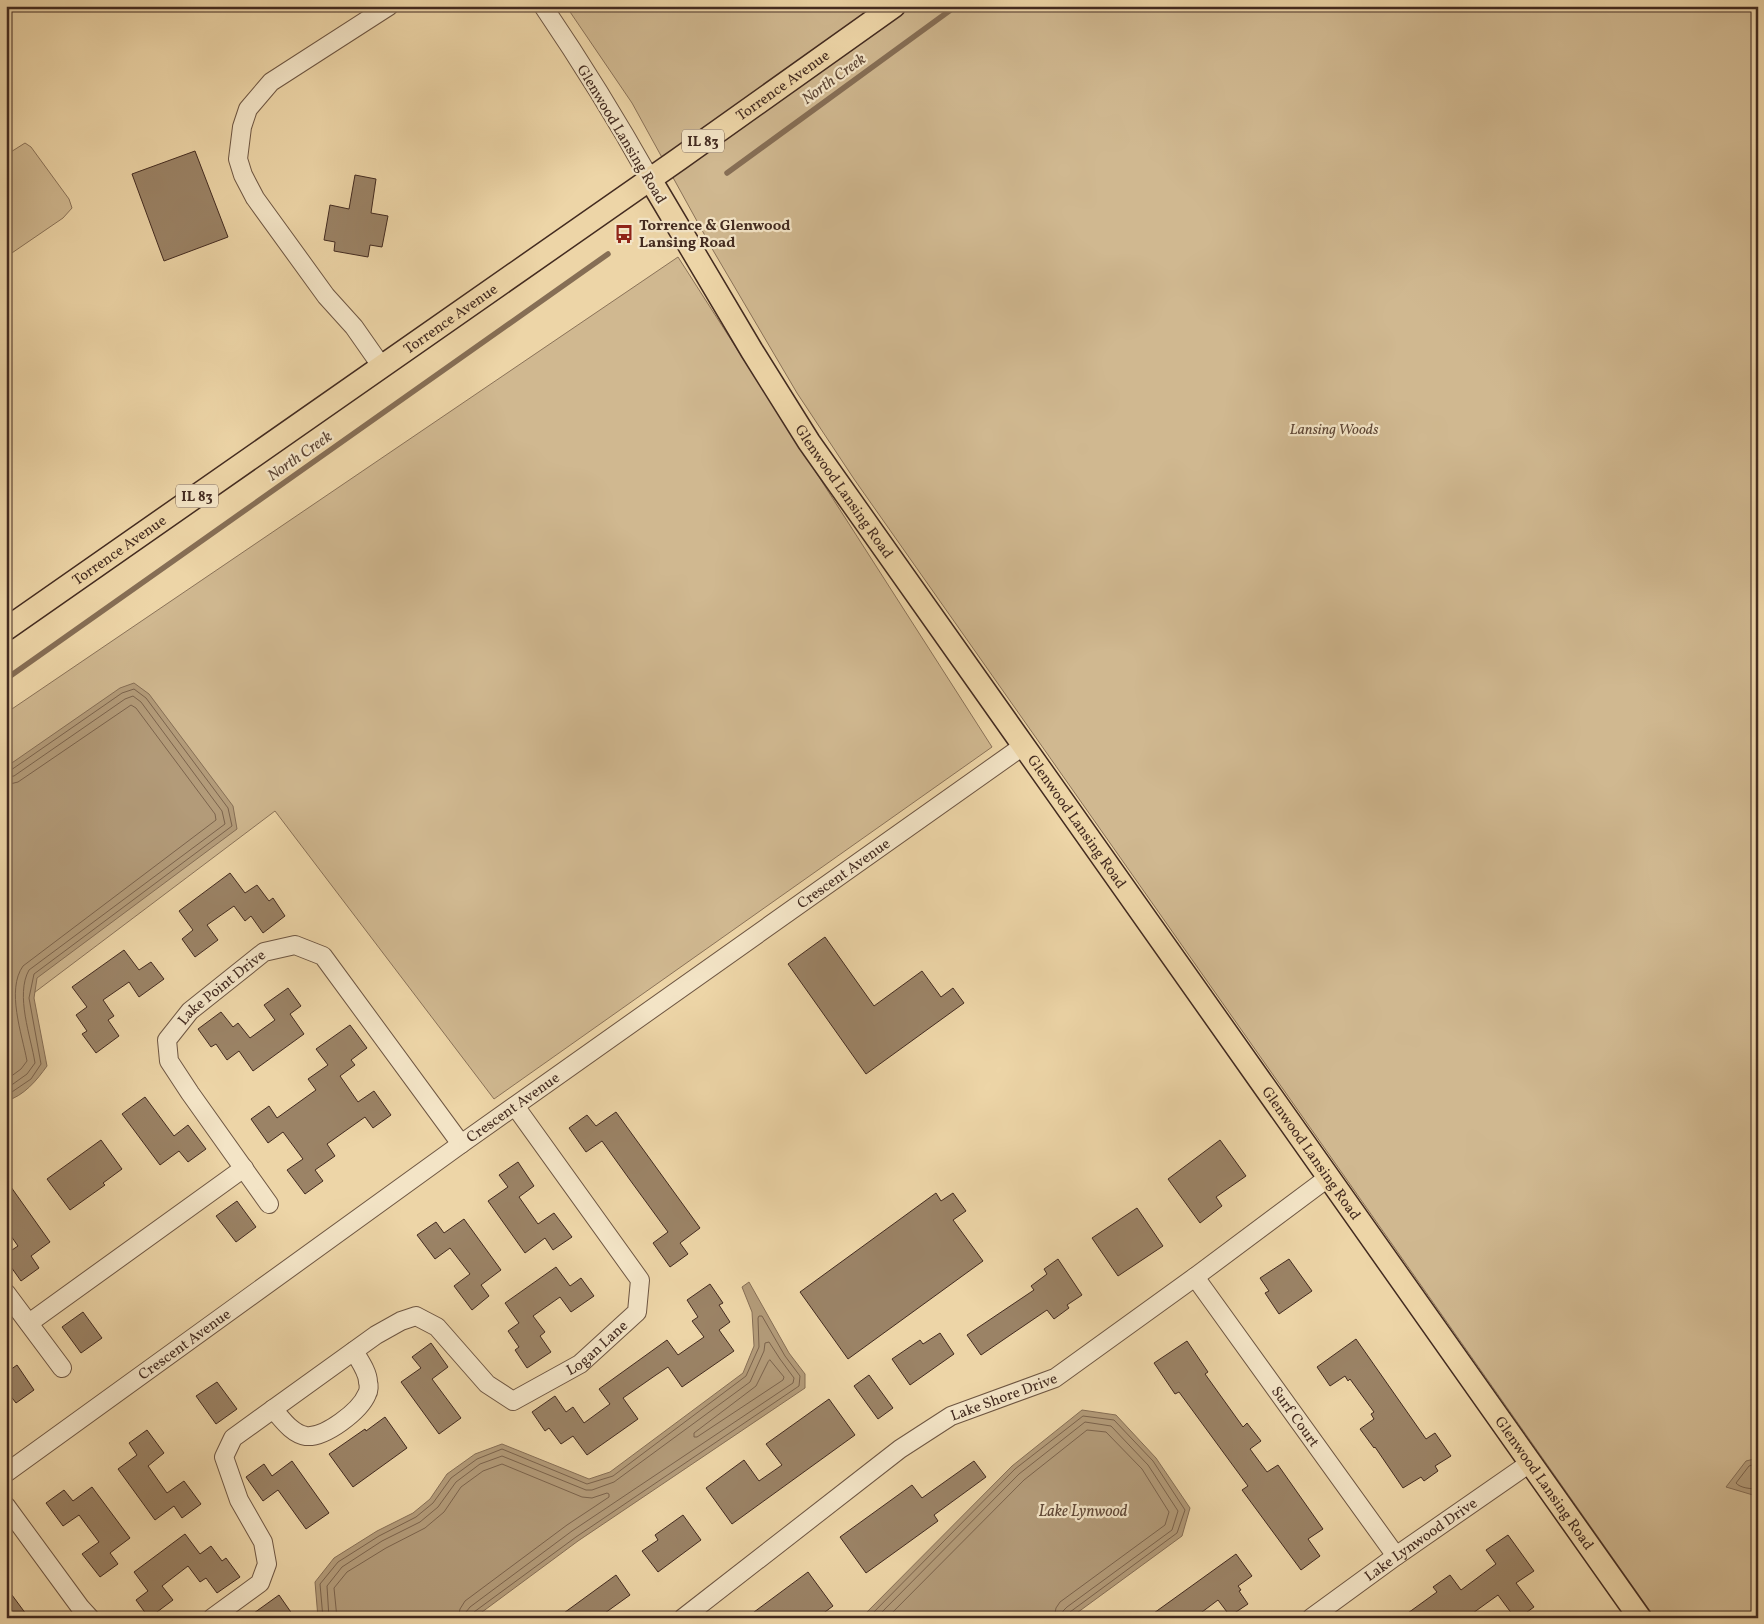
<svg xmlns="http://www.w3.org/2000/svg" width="1764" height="1624" viewBox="0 0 1764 1624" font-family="Vollkorn,serif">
<rect width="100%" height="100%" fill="#edd5a7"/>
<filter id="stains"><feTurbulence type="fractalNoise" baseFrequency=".004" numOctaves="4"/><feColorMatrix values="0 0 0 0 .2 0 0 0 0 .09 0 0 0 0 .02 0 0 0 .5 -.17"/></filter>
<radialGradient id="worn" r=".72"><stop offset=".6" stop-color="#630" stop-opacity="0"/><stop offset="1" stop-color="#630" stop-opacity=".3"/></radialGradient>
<g fill="#d0b890" stroke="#8a7258">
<path d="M 566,6 L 1758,6 L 1758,1618 L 1655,1618 L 854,479 L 797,393 L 714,252 L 632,103 Z"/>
<path d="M 25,143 L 31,147 L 69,199 L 72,208 L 63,218 L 6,257 L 6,155 Z"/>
<path d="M 678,257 L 992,747 L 494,1099 L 275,811 L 6,1014 L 6,713 Z"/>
</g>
<g fill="#b39b79" stroke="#866e55">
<path d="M 134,683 L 149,694 L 233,806 L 237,829 L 37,978 L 34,998 L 47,1066 C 37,1080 24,1096 6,1101 L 6,767 L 120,688 Z"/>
<path d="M 749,1282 L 789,1353 L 805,1374 L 805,1388 L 578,1541 L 474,1618 L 318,1618 L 315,1582 L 334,1558 L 377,1531 L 413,1513 L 430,1499 L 447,1474 L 475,1454 L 502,1444 L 589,1479 L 610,1472 L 743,1373 L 754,1346 L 752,1312 L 742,1287 Z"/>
<path d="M 1082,1410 L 1116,1415 L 1156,1458 L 1190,1508 L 1182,1536 L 1070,1618 L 861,1618 L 1012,1466 Z"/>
<path d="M 1758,1458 L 1758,1493 L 1753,1495 L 1726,1487 L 1746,1461 Z"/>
</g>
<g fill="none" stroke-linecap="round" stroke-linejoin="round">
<g stroke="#7b634c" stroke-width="1">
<path d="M 6,771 L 11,770 L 122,693 L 134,689 L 146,698 L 228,808 L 232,826 L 34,974 L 29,998 L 41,1064 L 31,1079 L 6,1096"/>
<path d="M 6,777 L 14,776 L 125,699 L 133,696 L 141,702 L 222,811 L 225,824 L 29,970 C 15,995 31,1037 35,1063 L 27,1074 L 6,1089"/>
<path d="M 6,785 L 18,782 L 131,705 L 136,708 L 215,814 L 216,820 L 23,966 C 6,990 22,1034 27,1061 L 21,1069 L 6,1080"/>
<path d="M 770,1360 L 784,1377 L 783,1380 L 697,1437 L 694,1437 L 694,1433 L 756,1386 L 768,1362 Z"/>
<path d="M 1758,1463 L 1749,1466 L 1736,1483 C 1740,1488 1751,1489 1758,1489"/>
<path d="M 323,1618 L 320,1584 L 338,1562 L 379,1536 L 416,1517 L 433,1503 L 451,1478 L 477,1459 L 502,1449 L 587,1484 L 613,1476 L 746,1376 L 759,1347 L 758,1318 L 759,1316 L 762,1316 L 785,1356 L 800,1376 L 799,1386 L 576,1537 L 474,1612 L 472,1618"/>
<path d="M 329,1618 L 327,1586 L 342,1567 L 382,1541 L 420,1522 L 438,1507 L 456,1482 L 480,1464 L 502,1456 L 586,1490 L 592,1490 L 614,1482 L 750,1382 L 764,1351 L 765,1343 L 769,1342 L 780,1359 L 794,1378 L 793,1383 L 572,1531 L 470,1607 L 466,1612 L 466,1618"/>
<path d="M 337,1618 L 334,1588 L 347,1572 L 386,1548 L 425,1528 L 444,1512 L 461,1487 L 483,1471 L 502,1464 L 582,1497 L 592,1498 L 607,1493 L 609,1494 L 609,1497 L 567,1525 L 465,1601 L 460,1609 L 458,1618"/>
<path d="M 868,1618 L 1015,1469 L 1083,1416 L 1114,1420 L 1153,1461 L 1185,1510 L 1177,1533 L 1070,1612 L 1068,1618"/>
<path d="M 876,1618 L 1019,1474 L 1085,1422 L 1111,1426 L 1148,1465 L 1178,1511 L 1172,1530 L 1067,1607 L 1063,1611 L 1062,1618"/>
<path d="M 887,1618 L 1024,1480 L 1087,1430 L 1106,1432 L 1142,1469 L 1169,1512 L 1165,1525 L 1060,1602 L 1056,1608 L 1054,1618"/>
</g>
<g stroke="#866e55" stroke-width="5.5">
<path d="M 727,173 L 956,6"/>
<path d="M 6,679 L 608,254"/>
</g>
</g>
<g fill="#9b8366" stroke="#432b20">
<path d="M 195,151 L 228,237 L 164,261 L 132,174 Z"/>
<path d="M 355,175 L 376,179 L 371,213 L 388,216 L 382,247 L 370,245 L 368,257 L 334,251 L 335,242 L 324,240 L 330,205 L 349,209 Z"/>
<path d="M 230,873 L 245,893 L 257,885 L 269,901 L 273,898 L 285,916 L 263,933 L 251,916 L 245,921 L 234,906 L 207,925 L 218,940 L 195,957 L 182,939 L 193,930 L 179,911 Z"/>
<path d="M 825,937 L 874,1006 L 922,971 L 941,997 L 953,988 L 964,1003 L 866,1074 L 788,964 Z"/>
<path d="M 124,950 L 139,970 L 151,962 L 164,979 L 139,997 L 129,982 L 103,1000 L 114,1016 L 108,1020 L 119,1036 L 96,1053 L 82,1034 L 87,1031 L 76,1015 L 87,1007 L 72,987 Z"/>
<path d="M 288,988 L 301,1006 L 290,1014 L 304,1034 L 253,1071 L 239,1051 L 227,1060 L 216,1044 L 211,1047 L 198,1029 L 221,1012 L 233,1027 L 238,1023 L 250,1038 L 275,1020 L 264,1005 Z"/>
<path d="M 350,1025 L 367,1048 L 351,1060 L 355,1065 L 340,1076 L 358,1102 L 374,1091 L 391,1115 L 373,1128 L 365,1117 L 327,1144 L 335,1156 L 315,1170 L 323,1181 L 305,1194 L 287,1170 L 303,1159 L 283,1132 L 268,1143 L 251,1119 L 269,1106 L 277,1118 L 316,1090 L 308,1079 L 328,1065 L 316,1049 Z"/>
<path d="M 145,1097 L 174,1136 L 188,1125 L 206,1149 L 188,1162 L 179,1151 L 160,1165 L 122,1114 Z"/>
<path d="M 616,1112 L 700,1228 L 680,1243 L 688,1254 L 670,1267 L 653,1243 L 668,1232 L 630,1180 L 602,1141 L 586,1152 L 569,1128 L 587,1115 L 596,1126 Z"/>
<path d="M 101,1140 L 122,1169 L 103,1183 L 105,1185 L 70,1210 L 47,1179 Z"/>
<path d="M 1220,1140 L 1246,1176 L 1216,1197 L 1222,1206 L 1200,1223 L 1168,1179 Z"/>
<path d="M 518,1162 L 534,1186 L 519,1197 L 538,1224 L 554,1213 L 572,1237 L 553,1250 L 545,1238 L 525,1253 L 488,1201 L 508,1187 L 499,1175 Z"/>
<path d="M 6,1180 L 50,1242 L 31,1256 L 39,1268 L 21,1281 L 6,1260 L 6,1254 L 18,1246 L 6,1229 Z"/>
<path d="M 936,1193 L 941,1201 L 953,1193 L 966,1211 L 953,1220 L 983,1261 L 848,1359 L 800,1292 Z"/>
<path d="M 237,1201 L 256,1227 L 236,1242 L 216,1216 Z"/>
<path d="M 1137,1208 L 1163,1246 L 1118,1276 L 1092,1238 Z"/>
<path d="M 464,1219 L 501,1270 L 481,1285 L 489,1296 L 472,1310 L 454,1286 L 470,1274 L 450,1248 L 435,1259 L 417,1235 L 436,1222 L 444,1233 Z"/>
<path d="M 1058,1259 L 1082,1295 L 1067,1305 L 1069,1308 L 1054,1319 L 1047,1310 L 981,1355 L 967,1335 L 1034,1290 L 1031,1286 L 1047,1274 L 1044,1269 Z"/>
<path d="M 1289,1259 L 1312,1291 L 1279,1314 L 1265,1293 L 1269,1291 L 1260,1278 Z"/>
<path d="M 556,1267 L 570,1286 L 581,1278 L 594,1296 L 571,1312 L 560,1297 L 533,1316 L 545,1332 L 540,1336 L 551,1352 L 527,1368 L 515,1350 L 519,1347 L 508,1331 L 519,1323 L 505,1303 Z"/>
<path d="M 710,1284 L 723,1303 L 719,1305 L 730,1322 L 719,1330 L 734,1351 L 682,1387 L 668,1367 L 656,1375 L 623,1398 L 638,1419 L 587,1455 L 573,1436 L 561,1444 L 549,1428 L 545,1431 L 532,1412 L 555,1396 L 566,1412 L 573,1407 L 584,1423 L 610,1404 L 599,1389 L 667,1340 L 678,1355 L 704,1337 L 692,1321 L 698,1317 L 687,1300 Z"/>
<path d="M 83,1312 L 102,1338 L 81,1353 L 62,1327 Z"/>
<path d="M 940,1333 L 954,1354 L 910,1385 L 892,1359 L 920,1340 L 923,1344 Z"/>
<path d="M 1356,1339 L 1426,1439 L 1435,1433 L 1451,1456 L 1435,1466 L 1438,1471 L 1424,1481 L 1421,1477 L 1403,1488 L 1375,1447 L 1374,1448 L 1360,1429 L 1374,1419 L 1371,1414 L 1374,1412 L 1350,1379 L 1348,1381 L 1345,1376 L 1330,1386 L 1317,1367 Z"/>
<path d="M 1187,1341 L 1208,1372 L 1205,1374 L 1243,1427 L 1247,1423 L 1261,1441 L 1250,1449 L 1267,1472 L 1278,1465 L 1323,1529 L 1308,1539 L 1320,1556 L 1301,1570 L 1242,1490 L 1248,1486 L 1179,1392 L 1175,1394 L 1154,1363 Z"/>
<path d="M 431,1343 L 448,1367 L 432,1379 L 461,1418 L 439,1434 L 401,1382 L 421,1368 L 412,1357 Z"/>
<path d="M 17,1365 L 34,1390 L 16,1403 L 6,1390 L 6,1373 Z"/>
<path d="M 869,1375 L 893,1408 L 878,1419 L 854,1386 Z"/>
<path d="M 217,1382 L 237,1409 L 216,1424 L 196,1396 Z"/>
<path d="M 829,1399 L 855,1435 L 732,1524 L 706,1488 L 744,1460 L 759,1481 L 782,1465 L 766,1444 Z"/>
<path d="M 385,1417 L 407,1448 L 353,1487 L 329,1454 L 365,1429 L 366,1431 Z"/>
<path d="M 147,1430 L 164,1453 L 148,1466 L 167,1493 L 184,1481 L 201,1504 L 182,1518 L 174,1506 L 155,1520 L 118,1469 L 137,1455 L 129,1443 Z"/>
<path d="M 292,1461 L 329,1513 L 306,1529 L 278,1490 L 263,1501 L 246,1477 L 264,1464 L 272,1476 Z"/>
<path d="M 974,1461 L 986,1477 L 934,1515 L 938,1521 L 866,1573 L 840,1537 L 912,1485 L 922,1498 Z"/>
<path d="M 92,1487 L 130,1538 L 110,1553 L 118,1564 L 100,1577 L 82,1554 L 99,1542 L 79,1515 L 63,1526 L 46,1503 L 64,1490 L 73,1501 Z"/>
<path d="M 683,1515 L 701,1540 L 658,1572 L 642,1551 L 658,1540 L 655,1535 Z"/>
<path d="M 185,1534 L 200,1554 L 211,1546 L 222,1561 L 226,1558 L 240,1577 L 217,1593 L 206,1578 L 200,1582 L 188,1566 L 162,1586 L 173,1600 L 149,1618 L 136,1600 L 148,1591 L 134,1572 Z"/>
<path d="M 1508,1535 L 1534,1571 L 1516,1583 L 1534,1607 L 1519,1618 L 1515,1618 L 1498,1595 L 1466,1618 L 1401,1618 L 1437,1592 L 1433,1587 L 1450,1575 L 1461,1590 L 1496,1564 L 1486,1550 Z"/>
<path d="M 1236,1554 L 1252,1576 L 1238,1586 L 1241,1590 L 1239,1591 L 1248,1604 L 1230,1616 L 1218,1600 L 1194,1618 L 1147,1618 Z"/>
<path d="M 808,1572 L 833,1606 L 817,1618 L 746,1618 Z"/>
<path d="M 616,1575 L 630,1595 L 598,1618 L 557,1618 Z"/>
<path d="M 6,1587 L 29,1618 L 6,1618 Z"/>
<path d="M 279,1595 L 295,1618 L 247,1618 Z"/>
</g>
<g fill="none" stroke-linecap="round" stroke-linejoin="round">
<g stroke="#6e5642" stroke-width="20">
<g id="minor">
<path d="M 543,6 C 581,62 617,120 650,179"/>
<path d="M 382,367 L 354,327 L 326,296 L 255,198 L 243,175 L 238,159 L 242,127 L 248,109 L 271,82 L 389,6"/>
<path id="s1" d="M 269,1204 L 190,1093 L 169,1061 L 167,1040 L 190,1011 L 264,952 L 295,945 L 323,956 L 461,1144"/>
<path id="s2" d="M 1195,1277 L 1396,1556"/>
<path d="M 6,1293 L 62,1368"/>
<path d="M 29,1323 L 244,1168"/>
<path d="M 273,1409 C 282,1419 292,1434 306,1436 C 325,1438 360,1411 367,1394 C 369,1391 369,1385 368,1382 C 368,1372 359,1360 354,1351"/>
<path id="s3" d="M 6,1473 L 461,1144 L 1023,746"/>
<path d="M 6,1506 L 80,1607 L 90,1618"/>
<path id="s4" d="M 212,1618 L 260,1583 L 267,1564 L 263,1542 L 239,1500 L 224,1457 L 233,1438 L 376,1335 L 401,1321 L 416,1316 L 437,1327 L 487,1384 L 513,1401 L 580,1364 L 637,1312 L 640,1280 L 515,1106"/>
<path id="s5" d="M 683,1618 L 900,1449 L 951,1416 L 1055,1378 L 1195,1277 L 1329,1177"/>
<path id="s6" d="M 1311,1618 L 1396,1556 L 1530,1463"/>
</g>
</g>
<g stroke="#432b20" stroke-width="25">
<g id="major">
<path id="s7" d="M 650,179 L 752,351 L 809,442 L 1640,1618"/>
<path id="s8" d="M 6,629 L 679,159 L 894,6"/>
</g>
</g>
<use href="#minor" stroke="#f3e4c6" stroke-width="18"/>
<use href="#major" stroke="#edd5a7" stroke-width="22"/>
</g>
<defs>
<g id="bus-bare" transform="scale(1.5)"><path d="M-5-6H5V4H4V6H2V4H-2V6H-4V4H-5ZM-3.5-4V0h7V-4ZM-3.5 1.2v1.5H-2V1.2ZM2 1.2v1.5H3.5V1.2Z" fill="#8f2418" stroke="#f3e4c6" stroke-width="2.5" paint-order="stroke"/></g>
</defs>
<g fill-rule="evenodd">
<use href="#bus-bare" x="624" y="234"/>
</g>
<g text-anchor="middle" stroke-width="4.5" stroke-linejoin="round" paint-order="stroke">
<g fill="#f3e4c6" stroke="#786252" stroke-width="1">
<rect x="682" y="129.5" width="42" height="23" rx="4"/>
<rect x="176" y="484.5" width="42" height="23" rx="4"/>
</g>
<g font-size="14" font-weight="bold" fill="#432b20">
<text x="703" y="146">IL 83</text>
<text x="197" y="501">IL 83</text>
</g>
<g font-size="15" fill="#432b20" stroke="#f3e4c6">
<text dy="5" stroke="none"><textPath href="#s8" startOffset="948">Torrence Avenue</textPath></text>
<text transform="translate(622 134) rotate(59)" y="5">Glenwood Lansing Road</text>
<text dy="5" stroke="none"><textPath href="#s8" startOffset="542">Torrence Avenue</textPath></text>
<text dy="5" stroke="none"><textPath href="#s7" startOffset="368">Glenwood Lansing Road</textPath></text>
<text dy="5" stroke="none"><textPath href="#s8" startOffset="138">Torrence Avenue</textPath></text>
<text dy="5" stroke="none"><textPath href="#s7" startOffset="772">Glenwood Lansing Road</textPath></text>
<text dy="5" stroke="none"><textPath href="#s3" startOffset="1030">Crescent Avenue</textPath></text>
<text dy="5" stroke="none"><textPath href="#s1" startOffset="272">Lake Point Drive</textPath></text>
<text dy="5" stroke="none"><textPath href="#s3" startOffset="625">Crescent Avenue</textPath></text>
<text dy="5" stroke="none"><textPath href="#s7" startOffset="1178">Glenwood Lansing Road</textPath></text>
<text dy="5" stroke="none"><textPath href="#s3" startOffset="220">Crescent Avenue</textPath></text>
<text dy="5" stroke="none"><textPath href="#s4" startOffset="668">Logan Lane</textPath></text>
<text dy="5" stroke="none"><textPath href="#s5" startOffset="392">Lake Shore Drive</textPath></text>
<text dy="5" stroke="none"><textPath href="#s2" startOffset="172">Surf Court</textPath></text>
<text dy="5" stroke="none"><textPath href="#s7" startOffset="1582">Glenwood Lansing Road</textPath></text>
<text dy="5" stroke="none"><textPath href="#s6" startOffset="135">Lake Lynwood Drive</textPath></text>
</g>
<g font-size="15" font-weight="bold" fill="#432b20" stroke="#f3e4c6" text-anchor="start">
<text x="639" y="230">Torrence &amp; Glenwood<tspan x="639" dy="17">Lansing Road</tspan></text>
</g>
<g font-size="15" font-style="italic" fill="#5f4736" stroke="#f3e4c6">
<text x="1334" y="434">Lansing Woods</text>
</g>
<g font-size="16" font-style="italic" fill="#5f4736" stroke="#f3e4c6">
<text transform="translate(833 78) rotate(-36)" y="6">North Creek</text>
<text transform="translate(299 455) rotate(-35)" y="6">North Creek</text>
<text x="1083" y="1516">Lake Lynwood</text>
</g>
</g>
<rect width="1764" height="1624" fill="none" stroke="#edd5a7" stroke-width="25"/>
<rect x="8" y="8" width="1749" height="1609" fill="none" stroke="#432b20" stroke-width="2.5"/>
<rect x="12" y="12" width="1739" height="1599" fill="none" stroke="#432b20"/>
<rect width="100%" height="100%" filter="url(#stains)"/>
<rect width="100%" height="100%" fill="url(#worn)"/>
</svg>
